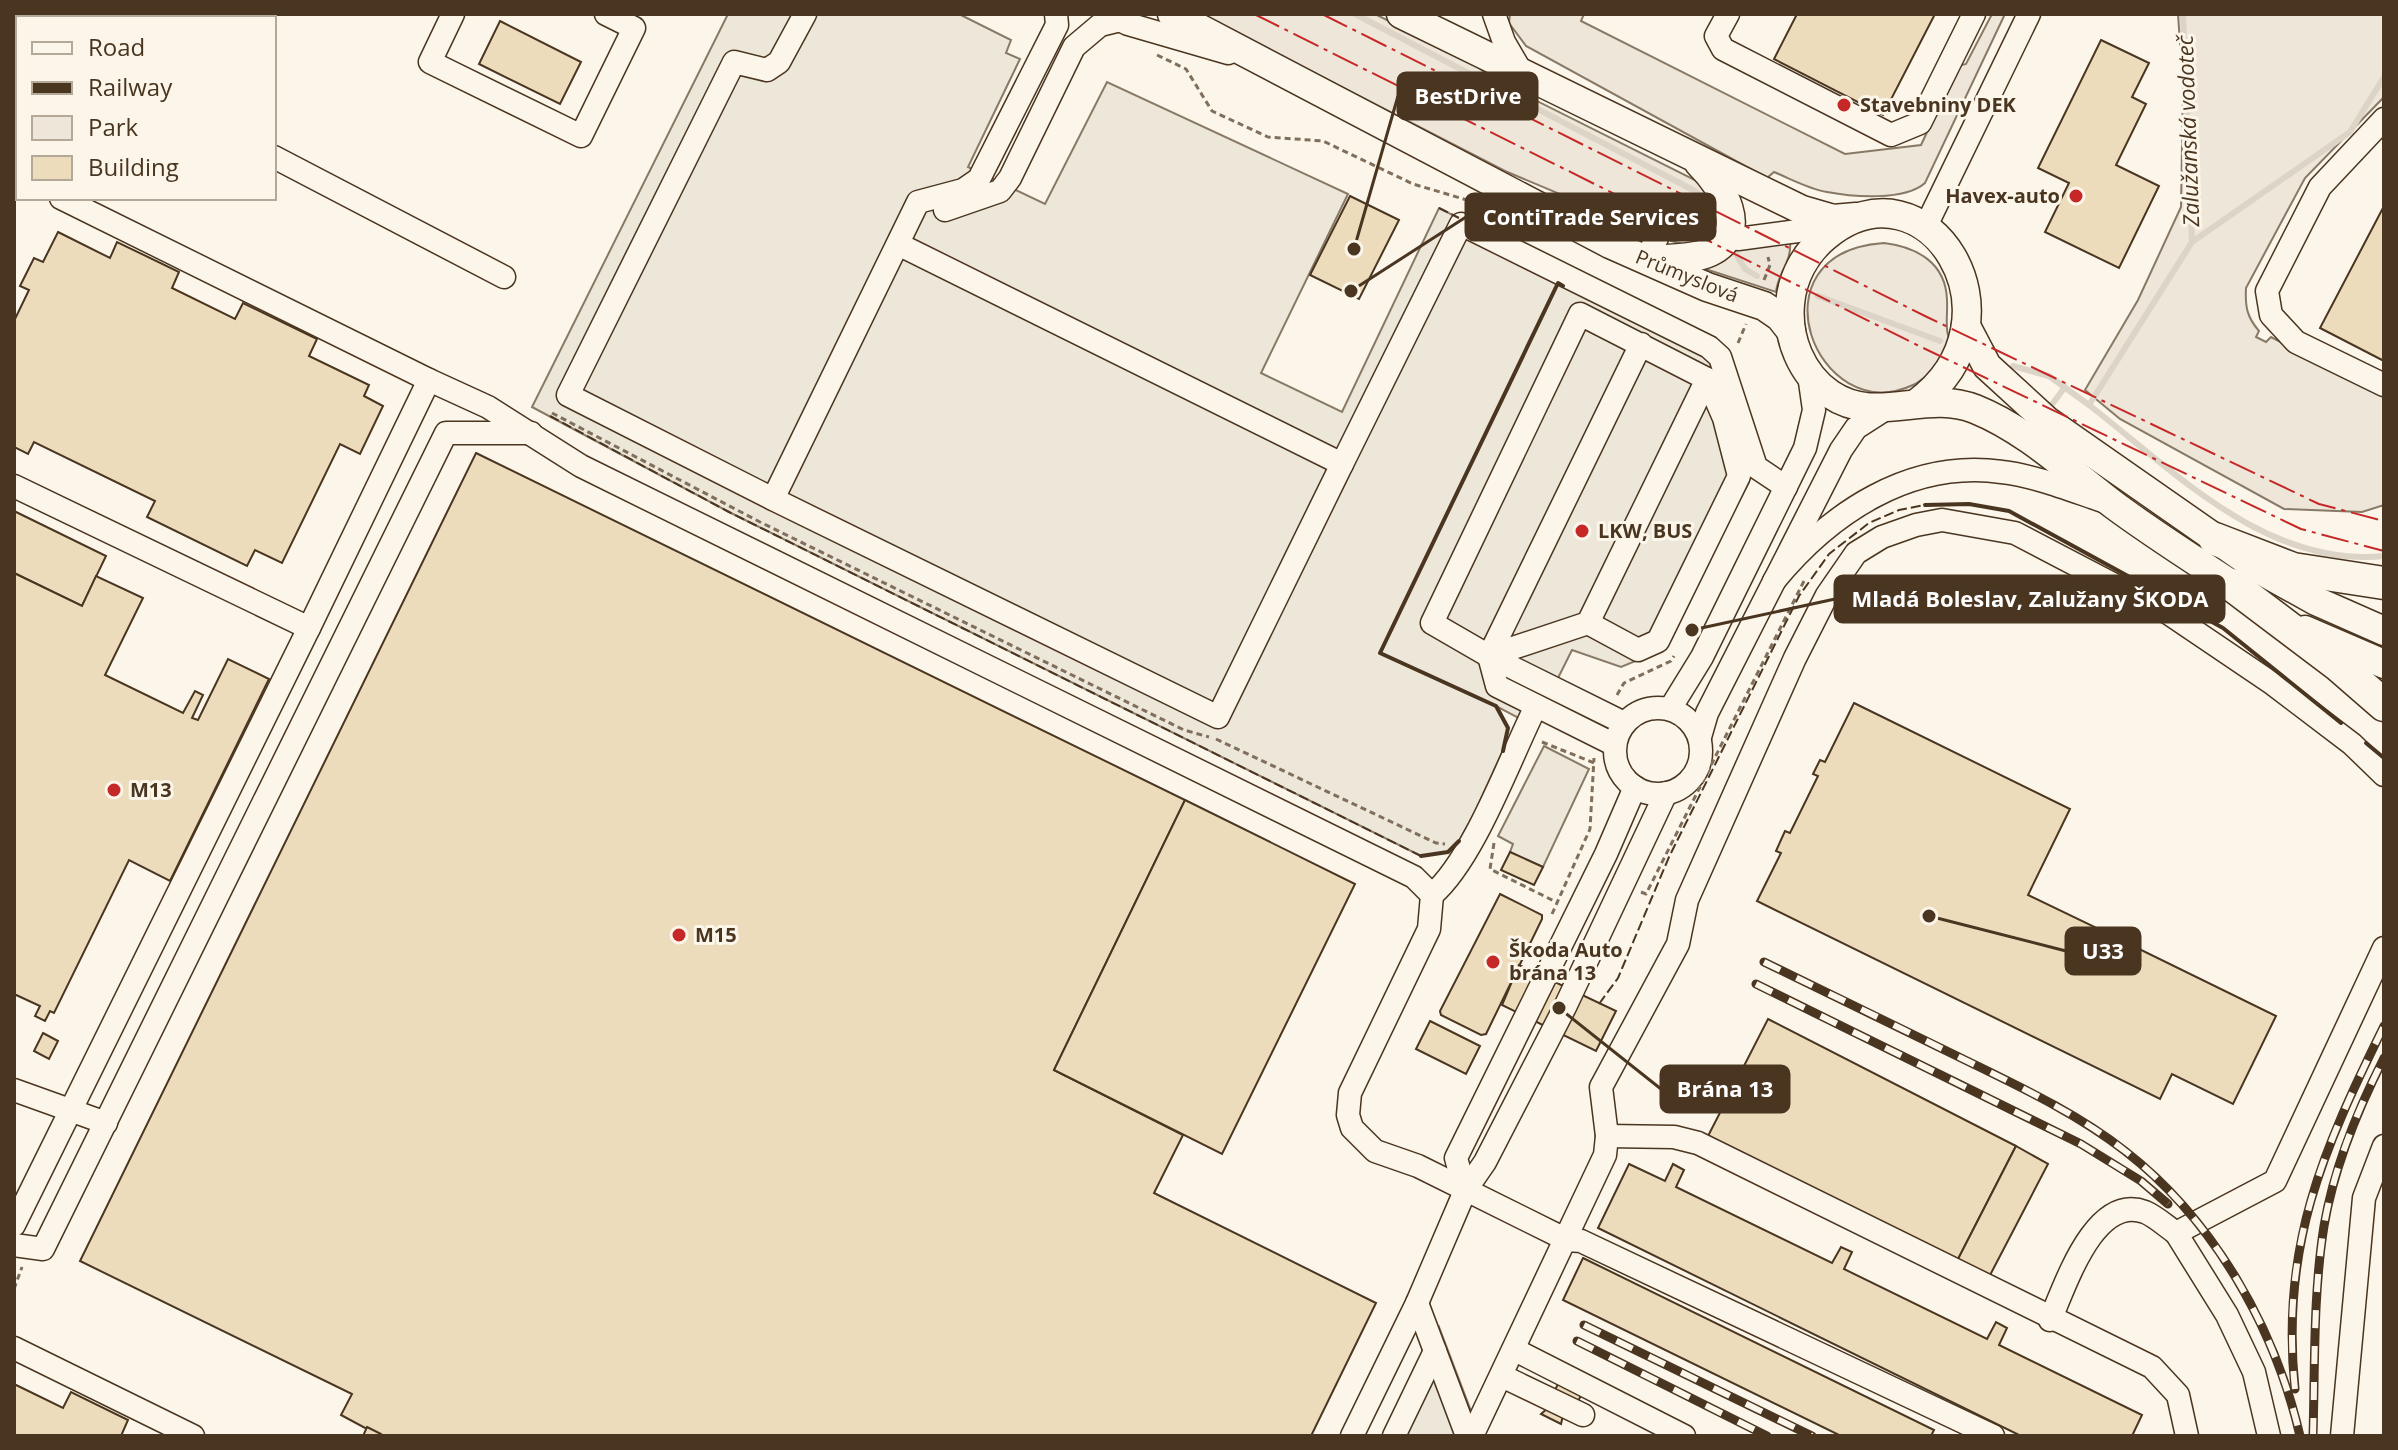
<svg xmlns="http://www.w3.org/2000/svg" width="2398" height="1450" viewBox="0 0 2398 1450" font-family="'Open Sans',sans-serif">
<rect width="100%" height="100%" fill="#fbf6e9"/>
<g fill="#ede6d9" stroke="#887966" stroke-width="2">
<path d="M 1200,14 L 1375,14 L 1471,62 L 1495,80 L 1695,180 L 1711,194 L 1721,221 L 1705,243 L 1688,245 L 1671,241 L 1664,230 L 1663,215 L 1647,214 L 1648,227 L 1643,229 L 1505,171 Z"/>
<path d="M 1510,14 L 1584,14 L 1581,21 L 1845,154 L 1921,145 L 1958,66 L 1966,64 L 1992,14 L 2005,14 L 1925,183 C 1905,201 1853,197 1827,192 C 1809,189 1791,179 1774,172 L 1767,178 L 1526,46 L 1509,23 Z"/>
<path d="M 2178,14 L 2384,14 L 2384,97 L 2305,178 L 2246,288 C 2245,307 2247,317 2259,331 L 2256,337 L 2266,342 L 2271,337 L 2384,396 L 2384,505 L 2362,512 L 2284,509 L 2120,419 L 2085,390 L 2138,300 L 2181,207 L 2183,88 Z"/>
<path d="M 1790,242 C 1792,262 1778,272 1776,292 L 1696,266 L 1741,248 Z"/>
<path d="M 1884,243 C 1917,247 1946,263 1947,300 C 1948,320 1943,331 1954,349 C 1942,360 1928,378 1913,385 C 1816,430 1748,252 1884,243 Z"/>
</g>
<g fill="#ede7d9" stroke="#887966" stroke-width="2">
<path d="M 728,14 L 959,14 L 1011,40 L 1006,53 L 1020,59 L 968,167 L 1045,204 L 1107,82 L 1348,194 L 1261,373 L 1342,412 L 1439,208 L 1564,271 L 1713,359 L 1741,443 L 1749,482 L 1660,651 L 1621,667 L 1572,650 L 1534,726 L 1498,707 L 1508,728 L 1504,748 L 1475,812 L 1458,843 L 1448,852 L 1421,856 L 729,512 L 532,407 Z"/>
<path d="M 1544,746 L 1589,769 L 1543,867 L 1510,852 L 1513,844 L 1498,836 Z"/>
<path d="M 1439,1327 L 1471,1411 L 1459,1436 L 1385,1436 Z"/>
</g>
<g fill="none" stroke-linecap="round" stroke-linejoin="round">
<g stroke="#dcd4c6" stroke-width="6">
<path d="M 1355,14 L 1695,191 L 1707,201 L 1716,218"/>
<path d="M 2183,14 L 2192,242 L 2089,405 C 2174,471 2267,568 2384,556"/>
<path d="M 2192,242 L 2350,132 L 2384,77"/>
<path d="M 1734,251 L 1745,269 L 1757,276"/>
<path d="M 1818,296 L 1940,341"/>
<path d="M 2013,366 L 2049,376 L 2089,405"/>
<path d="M 2053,403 L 2065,387"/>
</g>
</g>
<g fill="#ecdcbc" stroke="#4a3520" stroke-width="2">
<path d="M 180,14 L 206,14 L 204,18 L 179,18 Z"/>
<path d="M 1797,14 L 1935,14 L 1883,115 L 1774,59 Z"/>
<path d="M 500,21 L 581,62 L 560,104 L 479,64 Z"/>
<path d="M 2101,40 L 2149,63 L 2132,97 L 2146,104 L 2116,165 L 2159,186 L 2119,268 L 2045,232 L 2069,183 L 2038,168 Z"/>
<path d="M 1350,196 L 1399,220 L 1359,299 L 1310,275 Z"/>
<path d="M 2384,206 L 2384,361 L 2320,328 Z"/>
<path d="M 58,232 L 110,258 L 117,242 L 179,272 L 172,288 L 235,319 L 243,303 L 317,339 L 309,356 L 369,385 L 364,396 L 383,406 L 360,454 L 340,444 L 282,563 L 255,550 L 247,566 L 147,517 L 155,501 L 34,442 L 28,454 L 14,447 L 14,321 L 29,290 L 20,286 L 34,258 L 43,262 Z"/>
<path d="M 476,453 L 1185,800 L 1054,1070 L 1183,1135 L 1154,1193 L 1376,1303 L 1311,1436 L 380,1436 L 341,1415 L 352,1394 L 80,1261 Z"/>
<path d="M 14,511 L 106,556 L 82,606 L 14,573 Z"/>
<path d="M 14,573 L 82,606 L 96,576 L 143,598 L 105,675 L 183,713 L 195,691 L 203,695 L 192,718 L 198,720 L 228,659 L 269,679 L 170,881 L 129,860 L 54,1013 L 50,1011 L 45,1021 L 35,1016 L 40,1006 L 14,994 Z"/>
<path d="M 1854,703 L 2070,809 L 2028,895 L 2113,936 L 2115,931 L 2137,942 L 2135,947 L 2276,1016 L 2233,1104 L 2172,1074 L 2160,1099 L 1757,901 L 1781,853 L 1776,851 L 1785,831 L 1790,833 L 1818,776 L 1813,774 L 1820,760 L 1825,762 Z"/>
<path d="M 1185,800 L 1355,884 L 1222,1154 L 1054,1070 Z"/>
<path d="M 1510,852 L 1543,867 L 1534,885 L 1501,870 Z"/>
<path d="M 1500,894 L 1542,915 L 1542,919 L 1486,1034 L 1481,1035 L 1441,1015 L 1440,1011 Z"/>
<path d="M 1519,965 L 1616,1011 L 1596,1051 L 1502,1005 Z"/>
<path d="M 1768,1019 L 2016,1146 L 1956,1263 L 1708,1136 Z"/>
<path d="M 1430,1021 L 1480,1046 L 1466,1074 L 1416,1049 Z"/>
<path d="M 43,1033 L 58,1041 L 49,1059 L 34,1051 Z"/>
<path d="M 2016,1146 L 2048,1164 L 1988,1279 L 1956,1263 Z"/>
<path d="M 1629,1164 L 1665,1181 L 1673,1164 L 1684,1170 L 1676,1187 L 1832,1263 L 1841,1247 L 1852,1252 L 1844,1269 L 1987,1339 L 1996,1322 L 2007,1328 L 1999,1345 L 2142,1415 L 2132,1436 L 2021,1436 L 1598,1228 Z"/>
<path d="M 1583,1258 L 1934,1430 L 1931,1436 L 1841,1436 L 1563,1300 Z"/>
<path d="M 1559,1382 L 1582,1394 L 1578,1401 L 1555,1390 Z"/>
<path d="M 14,1384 L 63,1408 L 71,1392 L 128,1420 L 121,1436 L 14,1436 Z"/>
<path d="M 1548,1408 L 1563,1415 L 1561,1424 L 1541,1414 Z"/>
<path d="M 367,1427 L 381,1434 L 380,1436 L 363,1436 Z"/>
</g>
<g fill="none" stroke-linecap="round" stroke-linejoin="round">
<g stroke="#4a3520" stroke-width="25">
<g id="minor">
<path d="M 453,14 L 430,62 L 581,136 L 634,28 L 606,14"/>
<path d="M 805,14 L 779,62 L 767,70 L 734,62 L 568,395 L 773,499 L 918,202 L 963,190 L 979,179 L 1057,25 L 1056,14"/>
<path d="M 1494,14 L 1504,42 L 1522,73"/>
<path d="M 1728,14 L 1716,36 L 1723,49 L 1891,135 L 1920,123 L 1974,14"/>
<path d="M 1109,15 L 1128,24 L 1228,53"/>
<path d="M 216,18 L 218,14"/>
<path d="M 2384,119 L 2320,187 L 2267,291 L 2271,315 L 2296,342 L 2384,385"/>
<path d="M 274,157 L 504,277"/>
<path d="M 14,175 L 18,177"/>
<path d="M 61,198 L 429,380"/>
<path d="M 945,210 L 1000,191 L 1010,178 L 1074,47 L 1100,25 L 1120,20"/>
<path d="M 1925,228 L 2029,14"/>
<path d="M 1738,239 L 1798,231 L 1818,216"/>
<path d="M 898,244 L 1342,464 L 1461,224 L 1709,347 L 1720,357 L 1756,467 L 1786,487"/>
<path d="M 1645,260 L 1657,238 L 1659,214"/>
<path d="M 14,486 L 309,628 L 429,380 L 488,407 L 581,466 L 1414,877 L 1432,895 L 1429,929 L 1350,1093 L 1348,1115 L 1352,1128 L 1375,1151 L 1418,1166 L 1567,1240 L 1581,1241 L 1993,1436"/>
<path d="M 773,499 L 1218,717 L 1342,464"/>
<path d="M 1774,581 C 1830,513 1910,459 2002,472 C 2036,476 2070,490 2103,501"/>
<path d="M 1588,623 L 1638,650 L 1658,641 L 1739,476 L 1724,418 L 1707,379"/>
<path d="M 1489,656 L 1588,623 L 1707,379 L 1580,314 L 1432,623 L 1489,656 L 1641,344"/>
<path d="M 1489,656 L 1497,686 L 1615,745"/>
<path d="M 1489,656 L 1624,723"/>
<circle cx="1658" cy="751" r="43"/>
<path d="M 1670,709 L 1702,657 L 1805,448 L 1814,410 L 1809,375"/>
<path d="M 1700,737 L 1707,713 L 1841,450 L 1856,428 L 1884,410"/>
<path d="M 1432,895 C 1474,859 1510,758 1536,706"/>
<path d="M 14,1090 L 106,1123"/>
<path d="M 1607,1136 L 1674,1137 L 1698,1143 L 2152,1367 L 2178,1395 L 2187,1436"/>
<path d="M 1465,1191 L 1456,1158 L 1606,854 L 1635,787"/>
<path d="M 14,1225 L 309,628"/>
<path d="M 2176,1233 L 2227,1315 L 2254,1372 L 2269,1436"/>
<path d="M 14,1245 L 43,1249 L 446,433 L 531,433"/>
<path d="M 1417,1303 L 1467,1436"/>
<path d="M 2050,1320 C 2065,1287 2094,1193 2145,1212 C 2155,1216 2166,1226 2176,1233 L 2275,1181 L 2384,948"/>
<path d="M 14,1348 L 193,1436"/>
<path d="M 1515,1350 L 1684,1436"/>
<path d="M 1502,1376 L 1583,1415"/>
<path d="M 1352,1436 L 1417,1303 L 1465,1191 L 1485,1162 L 1565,1007 L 1666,793"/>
<path d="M 1394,1436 L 1435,1351"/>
<path d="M 1472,1436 L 1605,1155 L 1607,1136 L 1601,1087 L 1678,944 L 1687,900 L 1795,658 L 1827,595 L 1856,553 L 1882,537 L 1916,525 L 1942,520 L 2015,533 L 2168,613 L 2273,684 L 2352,744 L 2384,775"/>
<path d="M 2342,1436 L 2364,1198 L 2384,1146"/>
</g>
</g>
<g stroke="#4a3520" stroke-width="31">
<g id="major">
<path d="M 1172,14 L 1610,244 L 1707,287 L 1764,306 L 1780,317 L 1791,331"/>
<path d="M 1401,14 L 1802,210 L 1833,219 L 1856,217"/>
<path d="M 1648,260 C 1667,258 1693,260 1710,252 C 1752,232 1721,185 1699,163"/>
<path d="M 1966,326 L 1987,366 L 2047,421 L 2262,571 L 2316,601 L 2384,631"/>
<path d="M 1917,403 C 2031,319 1927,153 1826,236 C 1805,253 1792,278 1790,304 C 1787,338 1801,374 1830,394 C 1877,426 1925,389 1975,409 C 2027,430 2069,471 2114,505 C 2157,537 2204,566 2249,596"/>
<path d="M 2305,630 L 2384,664"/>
</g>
</g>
<g stroke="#4a3520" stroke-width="35">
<g id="highway">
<path d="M 2215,539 L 2293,569 L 2384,583"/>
<path d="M 2232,585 L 2338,665 L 2384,705"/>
</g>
</g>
<g stroke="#7f6f5c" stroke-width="3" stroke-dasharray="6 4" stroke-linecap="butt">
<path d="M 1157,55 L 1186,69 L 1212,111 L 1268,137 L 1323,141 L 1413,184 L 1467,200 L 1479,208"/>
<path d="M 1764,280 L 1770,265 L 1768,257"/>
<path d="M 1738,343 L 1746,324"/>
<path d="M 552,413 L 760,522 L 1184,730 L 1209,737"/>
<path d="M 1617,695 L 1624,683 L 1671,661 L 1674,656"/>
<path d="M 1216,739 L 1436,843 L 1445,844"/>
<path d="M 1542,742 L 1594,763"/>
<path d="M 1494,843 L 1490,869 L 1556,902"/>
<path d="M 1641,892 L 1646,894 L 1804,581"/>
<path d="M 1552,914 L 1590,829 L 1594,758"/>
<path d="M 14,1289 L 22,1267"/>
</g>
<use href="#minor" stroke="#fbf6e9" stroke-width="22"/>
<use href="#major" stroke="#fbf6e9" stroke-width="28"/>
<use href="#highway" stroke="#fbf6e9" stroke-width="32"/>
<g stroke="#4a3520" stroke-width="9">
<g id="rail">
<path d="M 1764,962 C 1830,994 1896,1026 1961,1058 C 2018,1086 2075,1112 2125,1151 C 2214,1220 2275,1328 2300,1436"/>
<path d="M 1756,984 L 2081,1144 L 2141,1181 L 2168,1204"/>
<path d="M 1584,1325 L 1812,1436"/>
<path d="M 1577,1341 L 1767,1436"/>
<path d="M 2295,1389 C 2280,1246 2323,1150 2384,1026"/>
<path d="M 2313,1436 C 2315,1366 2313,1295 2324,1226 C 2334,1167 2357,1111 2384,1058"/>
</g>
</g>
<use href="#rail" stroke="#fbf6e9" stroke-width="6" stroke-dasharray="18" stroke-linecap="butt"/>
<g stroke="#4a3520" stroke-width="2" stroke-dasharray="10 4" stroke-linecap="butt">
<path d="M 1439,208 L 1459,218"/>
<path d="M 550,416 L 729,512 L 1421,856"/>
<path d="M 1599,1004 L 1618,978 L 1669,857 L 1799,596 L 1829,554 L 1869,523 L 1899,510 L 1925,505"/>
</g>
<g stroke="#4a3520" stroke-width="4">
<path d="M 1925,505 L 1969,504 L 2009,511 L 2223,628 L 2341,723"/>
<path d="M 2366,743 L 2384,758"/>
<path d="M 1503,751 L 1508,728 L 1496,706 L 1380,653 L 1558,283 L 1563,286"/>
<path d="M 1421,856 L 1448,852 L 1459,841"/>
</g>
<g stroke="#c62828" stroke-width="2" stroke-dasharray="28 6 4 6" stroke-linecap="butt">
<path d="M 1254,14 L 1917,345 L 2301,529 L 2384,551"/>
<path d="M 1322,14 L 1927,317 L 2319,504 L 2384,521"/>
</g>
</g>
<g fill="#c62828" stroke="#fbf6e9" stroke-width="3">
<circle cx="1844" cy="105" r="8"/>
<circle cx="2076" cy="196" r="8"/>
<circle cx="1582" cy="531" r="8"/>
<circle cx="114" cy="790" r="8"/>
<circle cx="679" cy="935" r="8"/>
<circle cx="1493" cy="962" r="8"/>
</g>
<g text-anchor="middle" stroke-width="6" stroke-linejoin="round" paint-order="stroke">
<g font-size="20" font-weight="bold" fill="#4a3520" stroke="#fbf6e9" text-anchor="start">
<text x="1860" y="112">Stavebniny DEK</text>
<text x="2060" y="203" text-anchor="end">Havex-auto</text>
<text x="1598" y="538">LKW, BUS</text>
<text x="130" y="797">M13</text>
<text x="695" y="942">M15</text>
<text x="1509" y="957">Škoda Auto<tspan x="1509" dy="23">brána 13</tspan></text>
</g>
<g font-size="20" fill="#4a3520" stroke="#fbf6e9">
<text transform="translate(1687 276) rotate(22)" y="7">Průmyslová</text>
</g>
<g font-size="22" font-style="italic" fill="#4a3520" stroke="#fbf6e9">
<text transform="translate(2188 131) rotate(-92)" y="8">Zalužanská vodoteč</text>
</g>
</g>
<path fill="none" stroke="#4a3520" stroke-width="3" d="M1354 249L1398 96M1351 291L1466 217M1692 630L1835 599M1929 916L2066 951M1559 1008L1661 1089"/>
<g fill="#4a3520" stroke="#fbf6e9" stroke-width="3">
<circle cx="1354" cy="249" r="8"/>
<circle cx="1351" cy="291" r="8"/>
<circle cx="1692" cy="630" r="8"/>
<circle cx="1929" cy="916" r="8"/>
<circle cx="1559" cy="1008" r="8"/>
</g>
<g fill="#4a3520" stroke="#4a3520" stroke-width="3">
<rect x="1398" y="73" width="139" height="46" rx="8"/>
<rect x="1466" y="194" width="249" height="46" rx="8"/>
<rect x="1835" y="576" width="389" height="46" rx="8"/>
<rect x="2066" y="928" width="74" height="46" rx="8"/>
<rect x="1661" y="1066" width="128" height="46" rx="8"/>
</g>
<g font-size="22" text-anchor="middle" font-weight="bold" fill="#fff">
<text x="1468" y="104">BestDrive</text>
<text x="1591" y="225">ContiTrade Services</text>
<text x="2030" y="607">Mladá Boleslav, Zalužany ŠKODA</text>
<text x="2103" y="959">U33</text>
<text x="1725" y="1097">Brána 13</text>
</g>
<rect width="2398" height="1450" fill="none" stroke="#4a3520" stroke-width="32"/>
<rect x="16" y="16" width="260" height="184" fill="#fbf6e9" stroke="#b4a999" stroke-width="2"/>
<rect x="32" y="42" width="40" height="12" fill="#fbf6e9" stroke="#b4a999" stroke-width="2"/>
<text x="88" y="56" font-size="24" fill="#4a3520">Road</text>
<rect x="32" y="82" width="40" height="12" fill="#4a3520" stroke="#b4a999" stroke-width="2"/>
<text x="88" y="96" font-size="24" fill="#4a3520">Railway</text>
<rect x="32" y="116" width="40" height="24" fill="#ede6d9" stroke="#b4a999" stroke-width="2"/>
<text x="88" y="136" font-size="24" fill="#4a3520">Park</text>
<rect x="32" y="156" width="40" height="24" fill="#ecdcbc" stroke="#b4a999" stroke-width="2"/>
<text x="88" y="176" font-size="24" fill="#4a3520">Building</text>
</svg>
